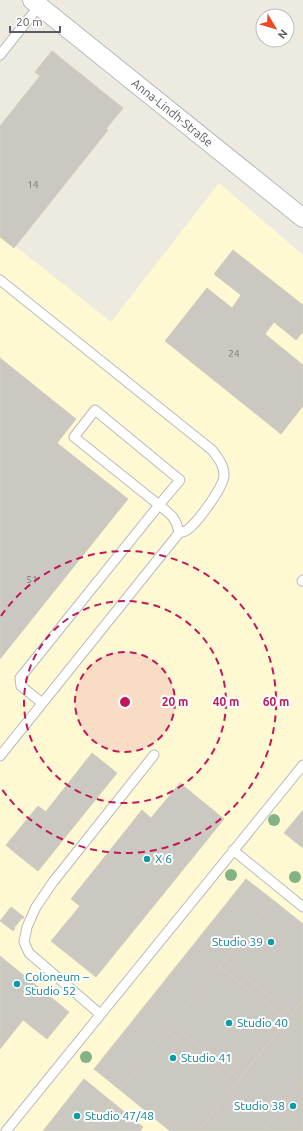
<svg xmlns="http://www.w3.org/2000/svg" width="303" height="1131" viewBox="0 0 303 1131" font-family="Ubuntu,sans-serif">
<rect width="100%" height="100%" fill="#edebe0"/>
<path fill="#fff9d3" d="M 219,183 L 303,255 L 303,1131 L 0,1131 L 0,234 L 111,322 Z"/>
<g fill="#cac8c0" stroke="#d2cebf">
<path d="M 52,51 L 123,108 L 106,129 L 108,130 L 14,248 L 0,237 L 0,126 L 40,76 L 35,72 Z"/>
<path d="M 233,250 L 303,305 L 303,332 L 296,340 L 274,322 L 265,334 L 303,365 L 303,406 L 281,434 L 165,341 L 207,288 L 232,308 L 241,295 L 214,274 Z"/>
<path d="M 0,358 L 76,419 L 57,443 L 128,499 L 0,659 Z"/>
<path d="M 92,753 L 117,773 L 38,871 L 14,852 Z"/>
<path d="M 180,783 L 224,819 L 96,977 L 51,941 L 80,906 L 71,899 L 142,810 L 151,818 Z"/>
<path d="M 38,806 L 46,812 L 14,852 L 6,845 Z"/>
<path d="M 303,810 L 303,848 L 284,833 Z"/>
<path d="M 246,879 L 273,900 L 120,1090 L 94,1069 Z"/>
<path d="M 273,900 L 303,924 L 303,1000 L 292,1014 L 224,960 Z"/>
<path d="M 11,907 L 24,917 L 23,919 L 22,918 L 14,928 L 15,929 L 13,931 L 0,921 Z"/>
<path d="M 0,956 L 69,1012 L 47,1039 L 23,1020 L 0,1049 Z"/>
<path d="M 224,960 L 292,1014 L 287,1020 L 219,966 Z"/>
<path d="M 219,966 L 287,1020 L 239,1079 L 172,1025 Z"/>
<path d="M 303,1000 L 303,1082 L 263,1131 L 198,1131 Z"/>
<path d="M 172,1025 L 239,1079 L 235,1085 L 167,1031 Z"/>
<path d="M 167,1031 L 235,1085 L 198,1131 L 170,1131 L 120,1090 Z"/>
<path d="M 84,1079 L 111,1101 L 87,1131 L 43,1131 Z"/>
<path d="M 303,1082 L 303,1131 L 263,1131 Z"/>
<path d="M 111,1101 L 143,1127 L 140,1131 L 87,1131 Z"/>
</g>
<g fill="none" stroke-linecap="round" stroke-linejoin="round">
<g stroke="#b8bac0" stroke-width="11">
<g id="lane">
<path d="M 0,55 L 39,6"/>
<path d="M 0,280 L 212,450 C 218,458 224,465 224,475 C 224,487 197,523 187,530 C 185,532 181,532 179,533 L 0,756"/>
<path d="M 302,581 L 303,580"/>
<path d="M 42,703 L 21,686 L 20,678 L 159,505 L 180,480 L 95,410 L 74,437 L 159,505 C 171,515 176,517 179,533"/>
<path d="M 233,850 L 303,907"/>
<path d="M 100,1014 L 29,953 L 24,942 L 27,927 L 36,907 L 53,882 L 154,755"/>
<path d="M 6,1131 L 303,765"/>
</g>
</g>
<g stroke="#b8bac0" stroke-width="20">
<g id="street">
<path id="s1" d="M 32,0 L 303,218"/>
</g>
</g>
<use href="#lane" stroke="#fff" stroke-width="9"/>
<use href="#street" stroke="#fff" stroke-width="18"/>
</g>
<g fill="#85b186">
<circle cx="274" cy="820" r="6"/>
<circle cx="231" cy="875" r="6"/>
<circle cx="295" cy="877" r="6"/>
<circle cx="86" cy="1057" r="6"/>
</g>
<circle cx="125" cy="702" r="50" fill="#c2185b" fill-opacity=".12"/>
<g fill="none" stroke="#c2185b" stroke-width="2" stroke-dasharray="7 5">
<circle cx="125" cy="702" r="50"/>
<circle cx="125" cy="702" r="101"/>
<path d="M1 616A151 151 0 1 1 1 788"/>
</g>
<g fill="#0f9aa8" stroke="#fff" stroke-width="1.5">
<circle cx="147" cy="859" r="4"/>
<circle cx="271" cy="942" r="4"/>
<circle cx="17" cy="984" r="4"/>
<circle cx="229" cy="1023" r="4"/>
<circle cx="173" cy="1058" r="4"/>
<circle cx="293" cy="1106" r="4"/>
<circle cx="77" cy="1116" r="4"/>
</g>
<g text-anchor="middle" stroke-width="4" stroke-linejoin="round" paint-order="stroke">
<g font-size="10" fill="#75777a">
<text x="33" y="188">14</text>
<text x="234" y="357">24</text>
<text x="32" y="583">51</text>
</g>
<g font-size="12" fill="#595c62" stroke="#fff">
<text dy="4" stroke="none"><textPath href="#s1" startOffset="180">Anna-Lindh-Straße</textPath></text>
</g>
<g font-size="12" fill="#0d838f" stroke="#fff" text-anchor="start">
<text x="155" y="863">X 6</text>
<text x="263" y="946" text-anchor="end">Studio 39</text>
<text x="25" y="981">Coloneum –<tspan x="25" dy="14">Studio 52</tspan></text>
<text x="237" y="1027">Studio 40</text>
<text x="181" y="1062">Studio 41</text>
<text x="285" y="1110" text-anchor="end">Studio 38</text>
<text x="85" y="1120">Studio 47/48</text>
</g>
</g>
<circle cx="125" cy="702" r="6" fill="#c2185b" stroke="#fff" stroke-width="2"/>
<g font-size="12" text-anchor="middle" font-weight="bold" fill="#c2185b" stroke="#fff" stroke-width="4" stroke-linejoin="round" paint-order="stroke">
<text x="175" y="706">20 m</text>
<text x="226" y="706">40 m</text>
<text x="276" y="706">60 m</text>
</g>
<g transform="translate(275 28) rotate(128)"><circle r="19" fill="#ffffff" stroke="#bdbec0"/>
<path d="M0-3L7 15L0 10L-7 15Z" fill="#ef4824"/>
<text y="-6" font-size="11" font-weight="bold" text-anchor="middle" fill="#595c62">N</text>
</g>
<path d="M10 26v6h50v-6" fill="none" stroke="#595c62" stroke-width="2"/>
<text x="16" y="26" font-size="12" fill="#595c62" stroke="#ffffff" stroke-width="3" paint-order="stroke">20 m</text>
</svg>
